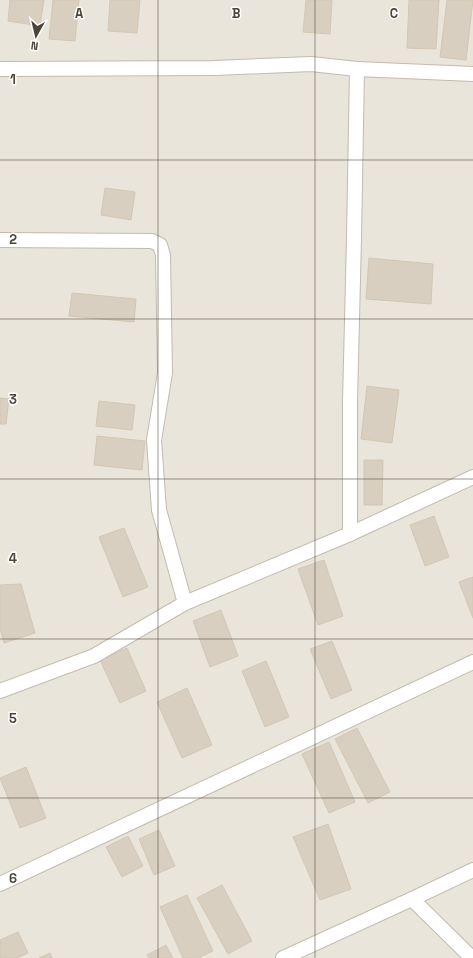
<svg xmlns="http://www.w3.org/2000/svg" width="473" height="958" viewBox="0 0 473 958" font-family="'Space Grotesk',sans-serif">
<rect width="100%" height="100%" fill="#f6f3ec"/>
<rect fill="#eae5da" x="0" y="0" width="473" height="958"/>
<g fill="#d8cfc1" stroke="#d3c7b4">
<path d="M 10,0 L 44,0 L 40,26 L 8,21 Z"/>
<path d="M 53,0 L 79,0 L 75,41 L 49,39 Z"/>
<path d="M 110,0 L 140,0 L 137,33 L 108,31 Z"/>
<path d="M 306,0 L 332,0 L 330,34 L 303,32 Z"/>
<path d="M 409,0 L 439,0 L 436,49 L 407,48 Z"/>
<path d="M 447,0 L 473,0 L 466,60 L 440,57 Z"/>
<path d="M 105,188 L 135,192 L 131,220 L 101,215 Z"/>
<path d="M 369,258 L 433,264 L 431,304 L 366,299 Z"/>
<path d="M 72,293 L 136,299 L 134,322 L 69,316 Z"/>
<path d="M 367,386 L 399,390 L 392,443 L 361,439 Z"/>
<path d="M 0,398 L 9,399 L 6,424 L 0,424 Z"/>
<path d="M 99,401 L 135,405 L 132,430 L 96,426 Z"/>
<path d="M 97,436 L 145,441 L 142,470 L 94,465 Z"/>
<path d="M 364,460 L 383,460 L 382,505 L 364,505 Z"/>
<path d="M 434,516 L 449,557 L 425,566 L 410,525 Z"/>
<path d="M 124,528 L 148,587 L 123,597 L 99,537 Z"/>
<path d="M 324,560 L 343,616 L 318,625 L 298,569 Z"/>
<path d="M 473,577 L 473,618 L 459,582 Z"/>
<path d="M 21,584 L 35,633 L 4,643 L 0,629 L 0,585 Z"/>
<path d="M 221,610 L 238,656 L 210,667 L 193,621 Z"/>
<path d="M 332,641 L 352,690 L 331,699 L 310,649 Z"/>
<path d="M 127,648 L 146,691 L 120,703 L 100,660 Z"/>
<path d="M 266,661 L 289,717 L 265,727 L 242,671 Z"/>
<path d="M 187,688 L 212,745 L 182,758 L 157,702 Z"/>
<path d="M 357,728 L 390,792 L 368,803 L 335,739 Z"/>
<path d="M 329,742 L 355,802 L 329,813 L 302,754 Z"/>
<path d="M 26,767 L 46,818 L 20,828 L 0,778 Z"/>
<path d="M 328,824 L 351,889 L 320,900 L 293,837 Z"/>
<path d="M 159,830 L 175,866 L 154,875 L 139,839 Z"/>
<path d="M 128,836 L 143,866 L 122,877 L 106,847 Z"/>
<path d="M 222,885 L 252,941 L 228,954 L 197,898 Z"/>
<path d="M 187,895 L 213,951 L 198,958 L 183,958 L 160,907 Z"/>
<path d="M 18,932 L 28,953 L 17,958 L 0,958 L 0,940 Z"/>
<path d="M 166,945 L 173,958 L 149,958 L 147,955 Z"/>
<path d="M 50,953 L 52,958 L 39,958 Z"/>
</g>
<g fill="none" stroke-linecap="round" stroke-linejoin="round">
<g stroke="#c2bbae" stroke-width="16">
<g id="minor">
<path d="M 0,69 L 215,68 L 311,64 L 357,69 L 354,238 L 350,402 L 350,534"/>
<path d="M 357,69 L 473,74"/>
<path d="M 0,240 L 152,241 L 160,245 L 163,255 L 165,373 L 154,440 L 159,510 L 185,603"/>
<path d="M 0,691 L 94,656 L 185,603 L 350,534 L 473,477"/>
<path d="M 0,884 L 473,662"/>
<path d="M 412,899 L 472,958"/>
<path d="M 283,958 L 412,899 L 473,870"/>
</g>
</g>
<use href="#minor" stroke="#fff" stroke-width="14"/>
</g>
<path fill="none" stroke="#4b4439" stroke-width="1" stroke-opacity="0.55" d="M 158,0 L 158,958M 315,0 L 315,958M 0,160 L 473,160M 0,319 L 473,319M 0,479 L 473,479M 0,639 L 473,639M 0,798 L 473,798"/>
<g font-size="13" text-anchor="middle" font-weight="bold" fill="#4b4439" stroke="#fff" stroke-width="3" stroke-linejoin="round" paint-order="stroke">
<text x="79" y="18">A</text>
<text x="236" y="18">B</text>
<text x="394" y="18">C</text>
<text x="13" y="84">1</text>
<text x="13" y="244">2</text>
<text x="13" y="404">3</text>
<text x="13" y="563">4</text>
<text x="13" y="723">5</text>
<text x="13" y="883">6</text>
</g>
<g transform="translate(36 36) rotate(188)" stroke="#ffffff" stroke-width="3" paint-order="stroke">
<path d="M0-3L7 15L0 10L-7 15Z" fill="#4b4439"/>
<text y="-6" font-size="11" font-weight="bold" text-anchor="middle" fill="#4b4439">N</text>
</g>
</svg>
